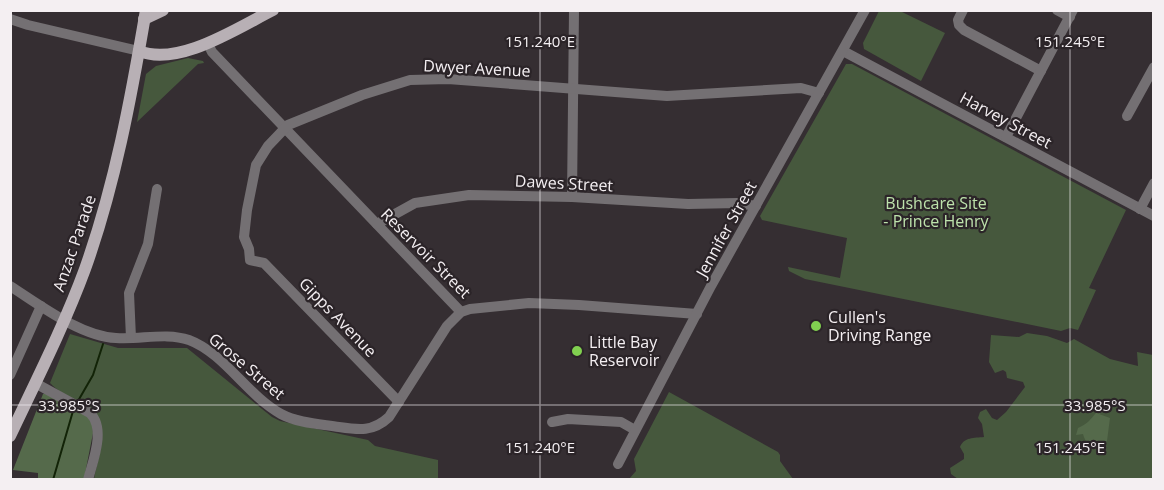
<svg xmlns="http://www.w3.org/2000/svg" width="1164" height="490" viewBox="0 0 1164 490" font-family="'Open Sans',sans-serif">
<rect width="100%" height="100%" fill="#352e32"/>
<g fill="#46583d">
<path d="M 879,11 L 900,11 L 945,33 L 921,81 L 864,49 L 863,43 Z"/>
<path d="M 188,58 L 203,61 L 204,63 L 198,64 L 137,122 L 146,74 L 156,66 Z"/>
<path d="M 846,64 L 852,64 L 1126,210 L 1089,288 L 1096,290 L 1078,330 L 1070,328 L 1061,331 L 805,279 L 789,271 L 788,267 L 840,278 L 847,238 L 762,220 L 760,216 Z"/>
<path d="M 1027,333 L 1047,336 L 1067,343 L 1074,339 L 1110,359 L 1138,366 L 1137,352 L 1153,355 L 1153,479 L 958,479 L 951,474 L 950,468 L 964,459 L 964,454 L 960,447 C 964,437 974,438 984,437 L 982,424 L 978,418 L 980,412 L 986,409 L 992,418 L 997,420 L 1006,412 L 1025,387 L 1023,382 L 1007,378 L 1006,372 L 1003,370 L 995,373 L 989,362 L 991,335 L 1019,337 Z"/>
<path d="M 70,334 L 118,348 L 187,348 L 272,417 L 280,421 L 368,440 L 375,446 L 438,460 L 438,479 L 94,479 C 100,446 115,420 78,401 C 69,396 57,391 50,383 Z"/>
<path d="M 669,392 L 778,452 L 780,455 L 780,461 L 793,479 L 629,479 L 636,471 L 634,459 Z"/>
</g>
<g fill="#556a4b">
<path d="M 46,393 L 92,419 L 93,433 L 84,479 L 38,479 L 38,473 L 13,470 L 43,394 Z"/>
<path d="M 1105,406 L 1105,411 L 1099,414 L 1110,418 L 1107,441 C 1095,445 1087,449 1083,434 L 1076,435 L 1078,428 C 1093,422 1092,413 1105,406 Z"/>
</g>
<g fill="none" stroke-linecap="round" stroke-linejoin="round">
<g stroke="#122307" stroke-width="2">
<path d="M 78,401 L 93,375 L 103,344"/>
<path d="M 53,480 L 73,411"/>
</g>
<g stroke="#747073" stroke-width="10">
<path d="M 963,10 L 958,20 L 959,25 L 964,30 L 1041,71"/>
<path d="M 1057,10 L 1070,17"/>
<path d="M 10,19 L 28,25 L 139,51"/>
<path d="M 208,44 L 212,52 L 461,312"/>
<path d="M 843,51 L 1154,216"/>
<path d="M 1127,116 L 1154,67"/>
<path d="M 1006,137 L 1073,10"/>
<path d="M 572,197 L 574,10"/>
<path d="M 1140,209 L 1154,183"/>
<path d="M 377,224 L 415,203 L 469,195 L 572,197 L 688,204 L 738,203 L 756,206"/>
<path d="M 10,286 C 40,305 80,336 116,338 C 140,340 166,332 189,340 C 224,353 248,396 281,414 C 298,423 320,424 339,427 C 359,430 373,432 389,417 L 447,326 L 461,312 L 470,309 L 529,303 L 579,305 L 697,314"/>
<path d="M 131,338 L 129,293 L 148,244 L 157,189"/>
<path d="M 10,375 L 41,306"/>
<path d="M 35,383 L 90,413 C 106,429 93,460 88,480"/>
<path d="M 399,402 L 264,263 L 250,260 L 249,249 L 244,237 L 247,210 L 256,165 L 268,146 L 288,125 L 362,95 L 410,80 L 448,79 L 667,96 L 801,88 L 819,93"/>
<path d="M 552,422 L 568,419 L 621,422 L 635,430"/>
<path d="M 618,464 L 711,286 L 865,10"/>
</g>
<g stroke="#b8b0b5" stroke-width="12">
<path d="M 144,19 L 163,10"/>
<path d="M 139,51 C 179,67 237,28 273,10"/>
<path d="M 10,436 C 36,381 64,326 85,269 C 115,185 131,98 146,10"/>
</g>
</g>
<path fill="none" stroke="#f4eff2" stroke-width="1.5" stroke-opacity="0.45" d="M 540,10 L 540,480M 1070,10 L 1070,480M 10,405 L 1154,405"/>
<g fill="#81d050" stroke="#2b2428" stroke-width="2">
<circle cx="816" cy="326" r="6"/>
<circle cx="577" cy="351" r="6"/>
</g>
<g text-anchor="middle" stroke-width="4.5" stroke-linejoin="round" paint-order="stroke">
<g font-size="16" fill="#f4eff2" stroke="#2b2428">
<text transform="translate(477 68) rotate(3)" y="6">Dwyer Avenue</text>
<text transform="translate(1006 120) rotate(28)" y="6">Harvey Street</text>
<text transform="translate(564 183) rotate(3)" y="6">Dawes Street</text>
<text transform="translate(726 229) rotate(-61)" y="6">Jennifer Street</text>
<text transform="translate(74 243) rotate(-71)" y="6">Anzac Parade</text>
<text transform="translate(426 253) rotate(45)" y="6">Reservoir Street</text>
<text transform="translate(338 317) rotate(46)" y="6">Gipps Avenue</text>
<text transform="translate(247 366) rotate(40)" y="6">Grose Street</text>
</g>
<g font-size="16" fill="#bde2ab" stroke="#2b2428">
<text x="936" y="209">Bushcare Site<tspan x="936" dy="18">- Prince Henry</tspan></text>
</g>
<g font-size="16" fill="#f4eff2" stroke="#2b2428" text-anchor="start">
<text x="828" y="323">Cullen's<tspan x="828" dy="18">Driving Range</tspan></text>
<text x="589" y="348">Little Bay<tspan x="589" dy="18">Reservoir</tspan></text>
</g>
</g>
<g font-size="15" text-anchor="middle" fill="#f4eff2" stroke="#2b2428" stroke-width="4.5" stroke-linejoin="round" paint-order="stroke">
<text x="540" y="47">151.240°E</text>
<text x="1070" y="47">151.245°E</text>
<text x="69" y="411">33.985°S</text>
<text x="1095" y="411">33.985°S</text>
<text x="540" y="453">151.240°E</text>
<text x="1070" y="453">151.245°E</text>
</g>
<rect width="1164" height="490" fill="none" stroke="#f4eff2" stroke-width="24"/>
</svg>
